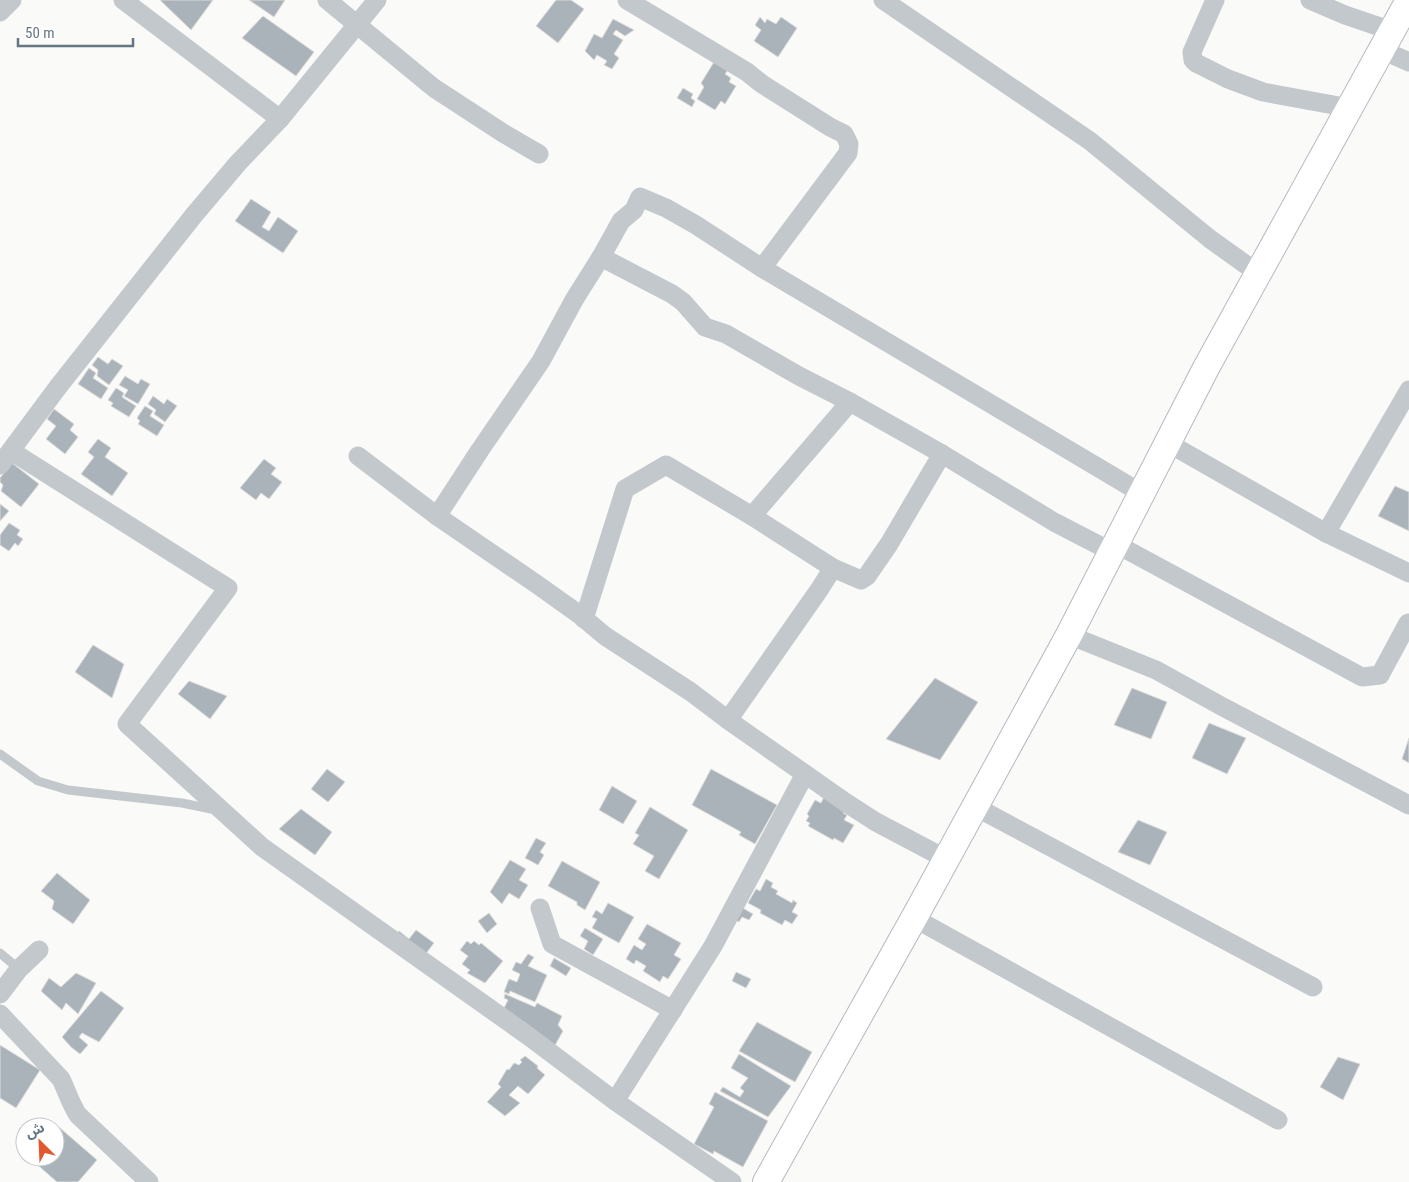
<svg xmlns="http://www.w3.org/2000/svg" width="1409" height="1182" viewBox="0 0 1409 1182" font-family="'Roboto Condensed','Noto Sans Arabic',sans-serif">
<rect width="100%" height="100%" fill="#fafaf8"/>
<g fill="#aab3b9" stroke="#dcdcda">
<path d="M 160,0 L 213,0 L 191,30 Z"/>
<path d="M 249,0 L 285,0 L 274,17 Z"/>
<path d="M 556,0 L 571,0 L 584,9 L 558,43 L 536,26 Z"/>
<path d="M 263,16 L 314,52 L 296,76 L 242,38 Z"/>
<path d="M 760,17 L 765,23 L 767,19 L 776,24 L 781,17 L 797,28 L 778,57 L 754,41 L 761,30 L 755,25 Z"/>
<path d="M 613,19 L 634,30 L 625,36 L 616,30 L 613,34 L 623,40 L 614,54 L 619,58 L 612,69 L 604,65 L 607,61 L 597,55 L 594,60 L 585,51 L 594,34 L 602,38 Z"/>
<path d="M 714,62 L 728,70 L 725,74 L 731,78 L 729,82 L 736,86 L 725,104 L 721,101 L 715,110 L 697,99 L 704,87 L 701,83 Z"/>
<path d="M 683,88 L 693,94 L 691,98 L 695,101 L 692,107 L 677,98 Z"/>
<path d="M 251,199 L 271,212 L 262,227 L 269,231 L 278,217 L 298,231 L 283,253 L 235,221 Z"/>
<path d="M 98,357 L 108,364 L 112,359 L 123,366 L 109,385 L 97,376 L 98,370 L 92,365 Z"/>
<path d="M 89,368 L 96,373 L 93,378 L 108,388 L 101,399 L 78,384 Z"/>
<path d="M 125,376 L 138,384 L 141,379 L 150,384 L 138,404 L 124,396 L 128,390 L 119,385 Z"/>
<path d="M 116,388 L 124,393 L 122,397 L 136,406 L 129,417 L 111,406 L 113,403 L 108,400 Z"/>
<path d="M 153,396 L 164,404 L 167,399 L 177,406 L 165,422 L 154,414 L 156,410 L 148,404 Z"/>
<path d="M 145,406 L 153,411 L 150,416 L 164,425 L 157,436 L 138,424 L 140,421 L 137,418 Z"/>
<path d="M 54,409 L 74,424 L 70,430 L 78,437 L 65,454 L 46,439 L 56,426 L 47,419 Z"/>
<path d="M 98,439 L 111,448 L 105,457 L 128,473 L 112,496 L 81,474 L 94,457 L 88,452 Z"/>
<path d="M 264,459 L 276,468 L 271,474 L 282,482 L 269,499 L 261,493 L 256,500 L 240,488 Z"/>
<path d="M 12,463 L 39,484 L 21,507 L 1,491 L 3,485 L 0,482 L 0,478 Z"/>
<path d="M 1395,486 L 1409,492 L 1409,531 L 1378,516 Z"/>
<path d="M 0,504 L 9,511 L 0,521 Z"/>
<path d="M 9,523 L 20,530 L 17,535 L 23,539 L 18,546 L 15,543 L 9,551 L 0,545 L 0,535 Z"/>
<path d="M 93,645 L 124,664 L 112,698 L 75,672 Z"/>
<path d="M 935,678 L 978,702 L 940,760 L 886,739 Z"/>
<path d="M 189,681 L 227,696 L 210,719 L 178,694 Z"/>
<path d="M 1132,688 L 1167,702 L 1151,739 L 1114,725 Z"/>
<path d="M 1209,723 L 1246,738 L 1227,774 L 1192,758 Z"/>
<path d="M 1409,738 L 1409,763 L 1402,759 Z"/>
<path d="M 327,769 L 345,782 L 328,802 L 311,789 Z"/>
<path d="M 711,769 L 777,805 L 755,844 L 739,835 L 741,832 L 692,805 Z"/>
<path d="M 612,786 L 637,801 L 623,824 L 599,810 Z"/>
<path d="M 824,797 L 845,810 L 843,813 L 847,815 L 844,820 L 854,825 L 843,843 L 834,838 L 833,840 L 808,826 L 810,823 L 806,821 L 809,816 L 807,814 L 815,800 L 821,803 Z"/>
<path d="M 650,807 L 688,830 L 659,879 L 645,871 L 654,856 L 633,844 L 639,835 L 635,833 Z"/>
<path d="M 301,809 L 332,832 L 315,855 L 279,829 Z"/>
<path d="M 1138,820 L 1167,832 L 1150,865 L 1118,852 Z"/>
<path d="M 536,838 L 546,843 L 540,852 L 544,855 L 538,865 L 525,858 Z"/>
<path d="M 510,860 L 526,869 L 519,880 L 528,885 L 519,899 L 509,893 L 502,904 L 490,892 Z"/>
<path d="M 562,861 L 600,882 L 585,910 L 577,905 L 577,902 L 548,886 Z"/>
<path d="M 57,873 L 90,900 L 73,924 L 52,909 L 54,901 L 41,891 Z"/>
<path d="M 766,879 L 773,883 L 771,887 L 778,891 L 776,894 L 792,903 L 793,900 L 797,903 L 792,912 L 798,915 L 792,924 L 785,920 L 782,925 L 760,913 L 761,910 L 748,903 L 756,889 L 760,891 Z"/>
<path d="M 608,903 L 634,917 L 619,943 L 592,928 L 597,919 L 592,917 L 596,910 L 602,914 Z"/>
<path d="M 741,907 L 753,914 L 749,920 L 742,917 L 739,922 L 734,919 Z"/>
<path d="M 489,913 L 497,924 L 487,933 L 478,921 Z"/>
<path d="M 647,924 L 681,943 L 674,955 L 681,959 L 668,979 L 663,976 L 660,982 L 643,971 L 646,966 L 636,960 L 634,964 L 626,959 L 634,945 L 642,950 L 646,944 L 638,939 Z"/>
<path d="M 585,928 L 603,939 L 593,955 L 584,949 L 588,941 L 580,936 Z"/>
<path d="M 416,930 L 434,943 L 424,956 L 396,936 L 399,931 L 409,939 Z"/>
<path d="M 467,941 L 471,944 L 474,941 L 479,945 L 481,943 L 503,961 L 485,983 L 467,973 L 470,970 L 462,964 L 468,956 L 460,950 Z"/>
<path d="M 528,954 L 534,957 L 528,966 L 547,975 L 535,1002 L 510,991 L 509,994 L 504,992 L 509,979 L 517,982 L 520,974 L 512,970 L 516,962 L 521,964 Z"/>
<path d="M 554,958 L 571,968 L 566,976 L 550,966 Z"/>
<path d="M 736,972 L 751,979 L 746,988 L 732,981 Z"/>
<path d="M 76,973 L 96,983 L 78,1014 L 66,1003 L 62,1010 L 41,991 L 49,978 L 61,987 Z"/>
<path d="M 101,991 L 124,1008 L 99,1042 L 82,1033 L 79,1037 L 88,1045 L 80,1054 L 71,1047 L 62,1037 Z"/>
<path d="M 505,994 L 535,1007 L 537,1003 L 562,1016 L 558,1025 L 563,1031 L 554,1047 L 503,1010 L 508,1000 L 504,998 Z"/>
<path d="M 757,1022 L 812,1052 L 795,1082 L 739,1051 Z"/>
<path d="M 0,1045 L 40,1070 L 16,1108 L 0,1098 Z"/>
<path d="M 739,1054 L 791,1086 L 768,1117 L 720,1091 L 723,1087 L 740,1097 L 744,1091 L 740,1088 L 748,1078 L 731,1068 Z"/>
<path d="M 525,1056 L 538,1066 L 537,1068 L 545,1075 L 528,1094 L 518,1086 L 509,1095 L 520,1103 L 505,1116 L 487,1102 L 501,1087 L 498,1084 L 507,1069 L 509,1070 L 514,1063 L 519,1065 L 522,1062 L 520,1060 Z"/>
<path d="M 1338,1057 L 1360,1064 L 1343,1100 L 1320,1087 Z"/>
<path d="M 715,1092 L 768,1121 L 743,1167 L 714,1151 L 713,1154 L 694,1144 L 714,1107 L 709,1104 Z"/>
<path d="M 60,1128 L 97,1160 L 78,1182 L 57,1182 L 32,1160 L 34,1157 L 55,1157 L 55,1133 Z"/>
</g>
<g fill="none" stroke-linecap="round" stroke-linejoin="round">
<g stroke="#b3babf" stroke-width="28">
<path id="secondary" d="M 766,1182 L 914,918 L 1069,635 L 1206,368 L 1409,0"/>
</g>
<g stroke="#c3c8cc" stroke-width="9">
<path d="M 0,754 L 38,781 L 68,790 L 182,803 L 216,810"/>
<path d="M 0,953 L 19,969"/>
</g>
<g stroke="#c3c8cc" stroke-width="19">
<path d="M 123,0 L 280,119"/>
<path d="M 327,0 L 434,88 L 503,133 L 539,154"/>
<path d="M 627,0 L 747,72 L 762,84 L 830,127 L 844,134 L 849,144 L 848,153 L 762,268"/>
<path d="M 883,0 L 1090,141 L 1210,239 L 1259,274"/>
<path d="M 1215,0 L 1192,52 L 1193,60 L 1196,63 L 1228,79 L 1263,92 L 1350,108"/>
<path d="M 1310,0 L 1345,15 L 1392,31"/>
<path d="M 0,12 L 12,0"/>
<path d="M 1382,50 L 1409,62"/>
<path d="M 601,257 L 621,221 L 634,210 L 640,197 L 666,208 L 696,225 L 762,268 L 1141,493"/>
<path d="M 1168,443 L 1326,533 L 1409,573"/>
<path d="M 11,451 L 228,588 L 127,724 L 262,847 L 527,1035 L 615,1101 L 732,1182"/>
<path d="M 358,456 L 437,516 L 535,583 L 580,615 L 605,636 L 691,692 L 728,720 L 845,802 L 876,822 L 946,859"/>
<path d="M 0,465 L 58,387 L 194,215 L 238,163 L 280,119 L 377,0"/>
<path d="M 437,516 L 480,450 L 541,361 L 574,300 L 601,257 L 672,294 L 683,302 L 705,327 L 726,334 L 799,376 L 850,402 L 942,454 L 1054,522 L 1112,552"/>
<path d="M 752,516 L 850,402"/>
<path d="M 1326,533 L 1409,390"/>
<path d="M 1116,544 L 1362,677 L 1380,675 L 1408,623"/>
<path d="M 584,619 L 625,489 L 666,465 L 752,516 L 833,568 L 861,580 L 867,576 L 889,544 L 942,454"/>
<path d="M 1069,635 L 1156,670 L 1223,707 L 1409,805"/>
<path d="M 728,720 L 819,590 L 833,568"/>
<path d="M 974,806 L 1313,987"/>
<path d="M 540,908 L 552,944 L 673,1010"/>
<path d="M 914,918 L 1278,1120"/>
<path d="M 0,994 L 19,969 L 39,950"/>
<path d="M 0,1014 L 61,1079 C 67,1091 70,1103 78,1115 L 149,1182"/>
<path d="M 615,1101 L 713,946 L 805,774"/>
</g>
<use href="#secondary" stroke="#fff" stroke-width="26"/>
</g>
<g transform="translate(40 1142) rotate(336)"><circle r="24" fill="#ffffff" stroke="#c1c8cd"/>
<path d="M0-4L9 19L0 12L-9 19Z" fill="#e4572e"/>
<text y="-8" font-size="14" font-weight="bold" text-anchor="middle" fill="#657683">ش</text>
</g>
<path d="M18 38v8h115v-8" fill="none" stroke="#657683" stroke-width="2.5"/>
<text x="25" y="38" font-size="15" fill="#657683" stroke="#ffffff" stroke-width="4" paint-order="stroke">50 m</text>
</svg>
